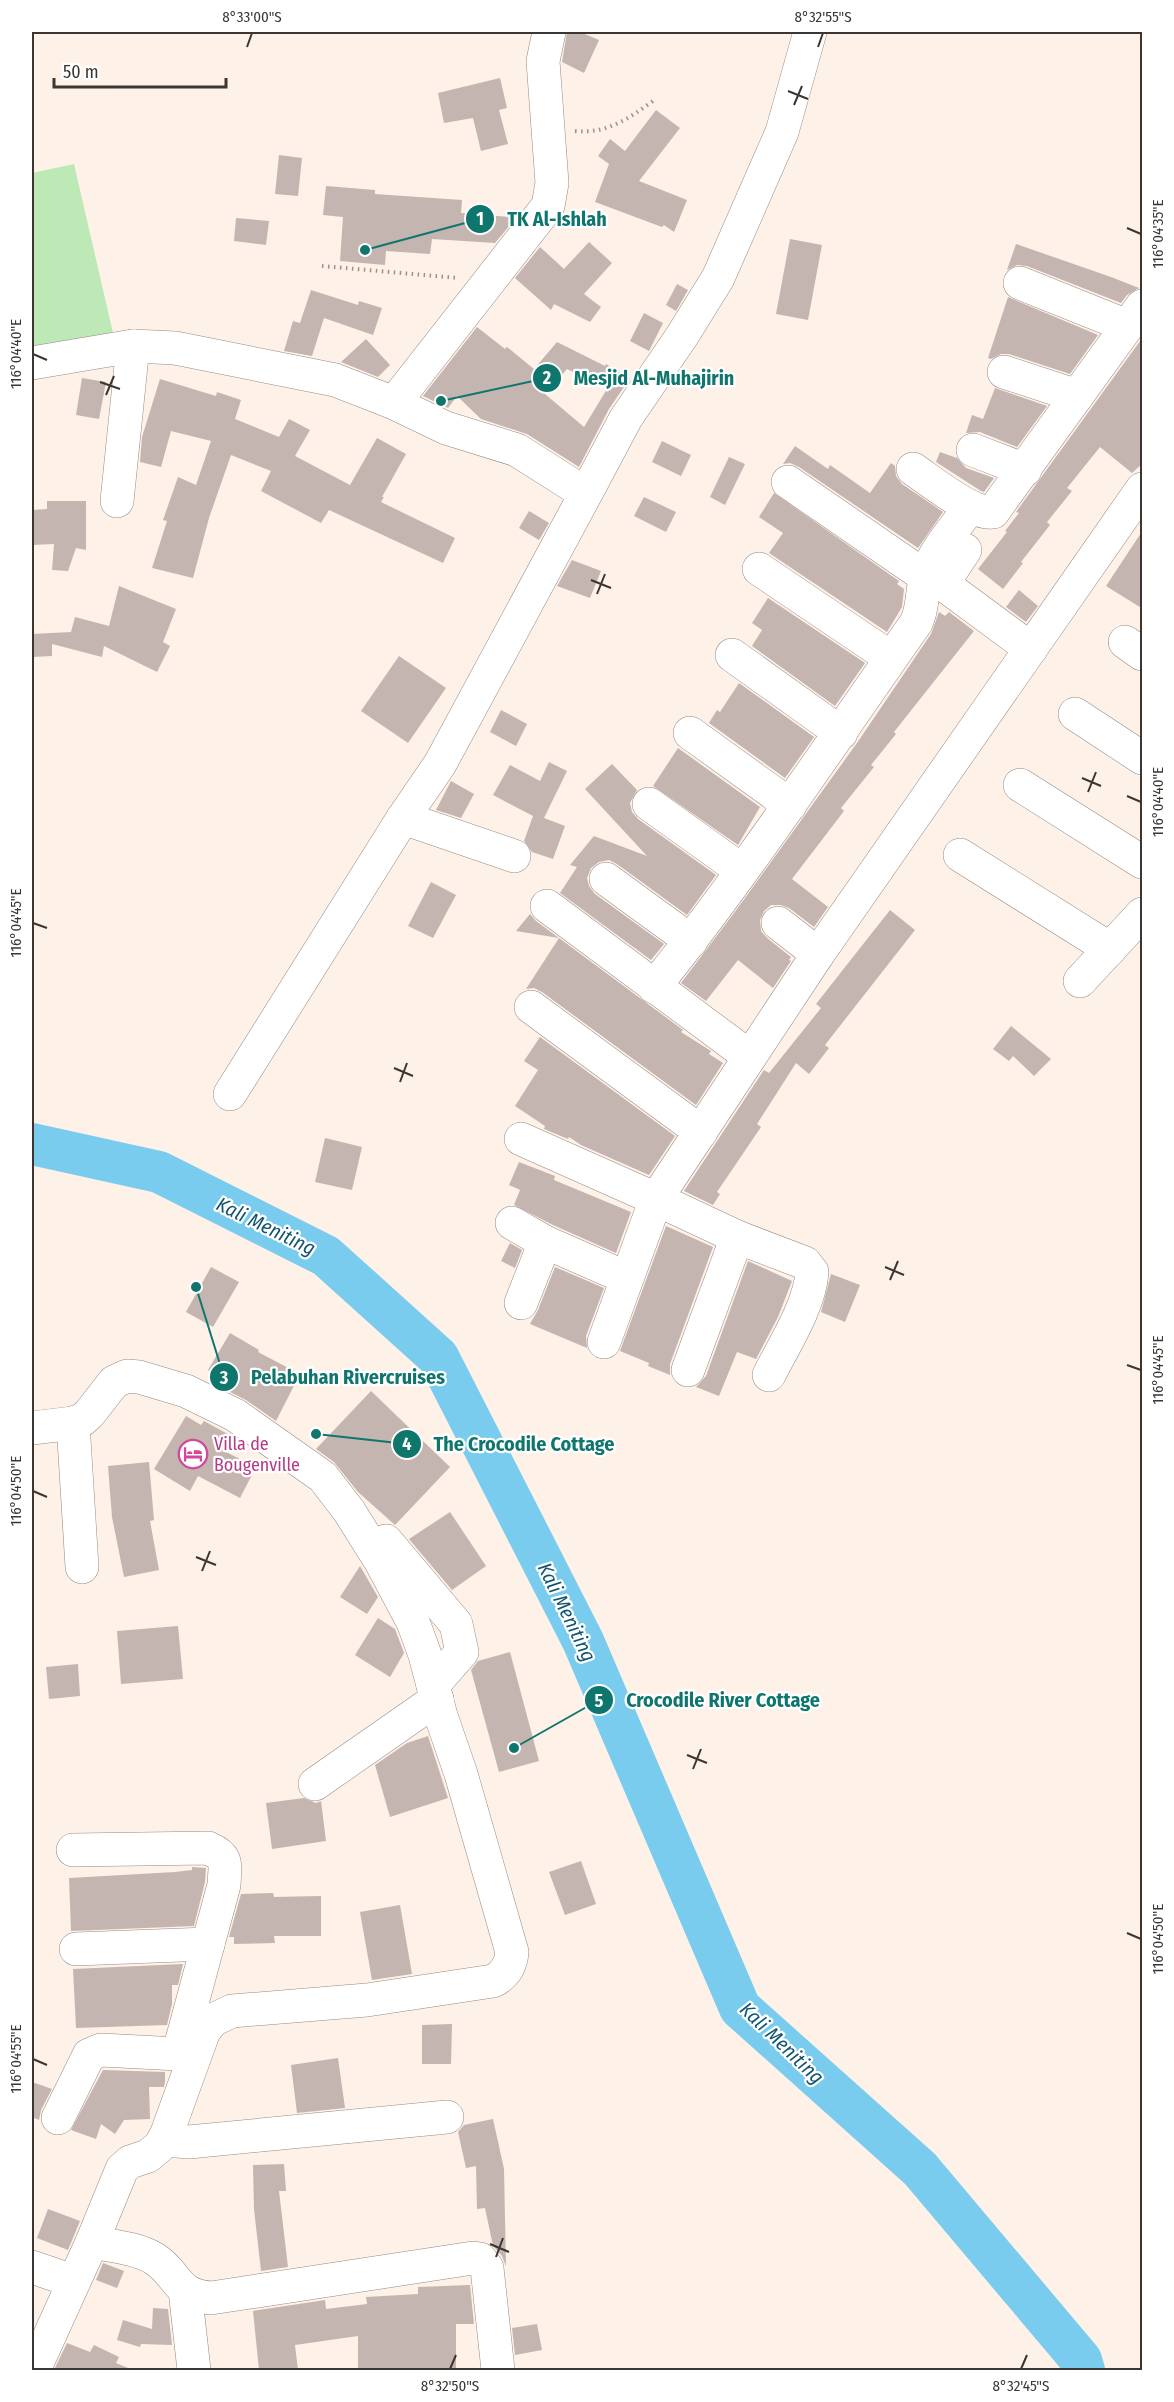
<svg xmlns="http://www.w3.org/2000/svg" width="1174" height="2402" viewBox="0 0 1174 2402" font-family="'Fira Sans Condensed',sans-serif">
<rect width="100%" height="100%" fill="#fef1e8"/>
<path fill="#bce9b5" d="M 74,164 L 113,333 L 32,348 L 32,173 Z"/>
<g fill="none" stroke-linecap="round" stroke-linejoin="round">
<path stroke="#7accef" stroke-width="42" d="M 32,1144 L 159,1172 L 326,1256 L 438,1357 L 583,1641 L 740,2008 L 920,2169 L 1081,2360 L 1084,2370"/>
</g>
<g fill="#c4b5b0" fill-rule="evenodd">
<path d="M 567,32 L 580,32 L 599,40 L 584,73 L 562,62 Z"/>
<path d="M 500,78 L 507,108 L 499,110 L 508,144 L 481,151 L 473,118 L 444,123 L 438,93 Z"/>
<path d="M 656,110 L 680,128 L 639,181 L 687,200 L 674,232 L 664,225 L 662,227 L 595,202 L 609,164 L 598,156 L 610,139 L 625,151 Z"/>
<path d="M 279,155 L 302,158 L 298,196 L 275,194 Z"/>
<path d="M 326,186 L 375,190 L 375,194 L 462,200 L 461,213 L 510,217 L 510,225 L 495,243 L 432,239 L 430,254 L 386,251 L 385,265 L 340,261 L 343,217 L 323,215 Z"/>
<path d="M 236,218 L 269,221 L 266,245 L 234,241 Z"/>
<path d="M 790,239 L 822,245 L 808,320 L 776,314 Z"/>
<path d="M 589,242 L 612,263 L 584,294 L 601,307 L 590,322 L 554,304 L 551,310 L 515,278 L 540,247 L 564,269 Z"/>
<path d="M 1016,244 L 1111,277 L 1139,288 L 1127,295 L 1121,303 L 1027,266 L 1017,265 L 1007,270 Z"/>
<path d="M 677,284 L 688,290 L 676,311 L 666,305 Z"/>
<path d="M 311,290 L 358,305 L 359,301 L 382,308 L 373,335 L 324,318 L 312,356 L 284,351 L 293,321 L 300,323 Z"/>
<path d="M 1008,297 L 1098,335 L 1070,374 L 1009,354 L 1001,354 L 991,359 L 988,358 Z"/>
<path d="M 644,313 L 663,323 L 649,351 L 630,341 Z"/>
<path d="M 477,327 L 505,349 L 507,347 L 534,369 L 557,342 L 605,366 L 606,364 L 630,378 L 609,409 L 579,467 L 527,434 L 481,419 L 457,396 L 448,408 L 423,396 ZM 567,369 L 607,389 L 584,427 L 545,394 Z"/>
<path d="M 1143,337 L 1143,463 L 1132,473 L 1100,447 L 1067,488 L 1072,491 L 1047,522 L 1050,525 L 1021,562 L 1023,563 L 1003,589 L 978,569 L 1007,532 L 1005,531 L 1019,513 L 1016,512 Z"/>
<path d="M 366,339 L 390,365 L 378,377 L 341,362 Z"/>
<path d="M 82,378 L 106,382 L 99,419 L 76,415 Z"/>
<path d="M 160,379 L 216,396 L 217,392 L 241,400 L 235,419 L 279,437 L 289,419 L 310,430 L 295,456 L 350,485 L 377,438 L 406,454 L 382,497 L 384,497 L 381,502 L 455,538 L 443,563 L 329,510 L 321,523 L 261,491 L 271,471 L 231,455 L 209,518 L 193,578 L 152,568 L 167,521 L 163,520 L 178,477 L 196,485 L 211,441 L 171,431 L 161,467 L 140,462 L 142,437 Z"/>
<path d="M 995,388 L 1047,406 L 1017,447 L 980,432 L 966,433 L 972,415 L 983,419 Z"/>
<path d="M 662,441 L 691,455 L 681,476 L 652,462 Z"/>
<path d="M 795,446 L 828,469 L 830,465 L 870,493 L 891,463 L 895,466 L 896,476 L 902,484 L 943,512 L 918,548 L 799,467 L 790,463 L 783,464 Z"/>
<path d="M 940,452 L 957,458 L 966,468 L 994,478 L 984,492 L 981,491 L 936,462 Z"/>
<path d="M 729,457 L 745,464 L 725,505 L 710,497 Z"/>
<path d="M 774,493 L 899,581 L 897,584 L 904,589 L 902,607 L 887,632 L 769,553 L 783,533 L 759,517 Z"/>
<path d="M 644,497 L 676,512 L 666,532 L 634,516 Z"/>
<path d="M 47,501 L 86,501 L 86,550 L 76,548 L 68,571 L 52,570 L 54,544 L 32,545 L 32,510 L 47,509 Z"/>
<path d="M 529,511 L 549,523 L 539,540 L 519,528 Z"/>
<path d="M 1143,530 L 1143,609 L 1106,586 Z"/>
<path d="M 572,560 L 601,571 L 590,598 L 557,586 Z"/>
<path d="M 119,586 L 176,609 L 163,642 L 170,646 L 157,672 L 104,646 L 102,657 L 52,644 L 52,656 L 33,657 L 32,634 L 71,632 L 75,617 L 109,626 Z"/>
<path d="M 1019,590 L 1038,606 L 1026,622 L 1006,607 Z"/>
<path d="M 768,598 L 865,663 L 835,706 L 752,646 L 762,630 L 752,623 Z"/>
<path d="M 939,612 L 945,616 L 949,612 L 974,631 L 894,732 L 896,734 L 871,765 L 874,767 L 841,808 L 844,811 L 792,879 L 828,907 L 814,927 L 789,908 L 781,905 L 771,905 L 764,911 L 760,920 L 761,931 L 767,938 L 791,957 L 789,960 L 791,961 L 773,988 L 738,960 L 706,1001 L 681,983 L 737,909 L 857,743 L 931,634 Z"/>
<path d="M 399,656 L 446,688 L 408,743 L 361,711 Z"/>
<path d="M 739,683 L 814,737 L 785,778 L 709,723 L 717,710 L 720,712 Z"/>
<path d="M 501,710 L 527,724 L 516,746 L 490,732 Z"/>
<path d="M 678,748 L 760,807 L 738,845 L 653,786 Z"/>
<path d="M 549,762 L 567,771 L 544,818 L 565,826 L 553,859 L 532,852 L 524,841 L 533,816 L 493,795 L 510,765 L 540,781 Z"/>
<path d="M 612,764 L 637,790 L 630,803 L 632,812 L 638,819 L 716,875 L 687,915 L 617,864 L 609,860 L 599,862 L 591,868 L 587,878 L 589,886 L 595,894 L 664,944 L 651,960 L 560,893 L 577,867 L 570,865 L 594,836 L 647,856 L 585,789 Z"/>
<path d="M 451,781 L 474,794 L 461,818 L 436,810 Z"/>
<path d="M 431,882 L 456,895 L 433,938 L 408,926 Z"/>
<path d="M 890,910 L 915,930 L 825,1045 L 829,1048 L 809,1074 L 796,1063 L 757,1124 L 761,1127 L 717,1192 L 720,1194 L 713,1205 L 684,1191 L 764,1070 L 769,1073 L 821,1008 L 816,1004 Z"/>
<path d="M 530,914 L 536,921 L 559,938 L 516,931 Z"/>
<path d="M 559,938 L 683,1030 L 681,1032 L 711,1051 L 709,1054 L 723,1063 L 696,1105 L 542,992 L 534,988 L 526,989 Z"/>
<path d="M 1011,1026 L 1051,1059 L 1034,1076 L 1013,1056 L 1009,1061 L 993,1049 Z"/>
<path d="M 540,1037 L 675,1136 L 649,1175 L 581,1145 L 569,1137 L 568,1139 L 544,1129 L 545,1126 L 515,1106 L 538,1070 L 524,1061 Z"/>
<path d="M 325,1138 L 362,1147 L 352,1190 L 315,1182 Z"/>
<path d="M 519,1162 L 555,1176 L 554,1180 L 631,1212 L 616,1253 L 553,1225 L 514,1205 L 520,1190 L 509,1185 Z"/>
<path d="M 666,1226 L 713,1247 L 670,1364 L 670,1375 L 648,1366 L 649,1363 L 620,1351 Z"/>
<path d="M 510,1243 L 522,1250 L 515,1268 L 501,1261 Z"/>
<path d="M 748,1261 L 792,1281 L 778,1317 L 756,1359 L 737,1352 L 719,1396 L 696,1387 L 706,1376 Z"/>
<path d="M 211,1267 L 239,1282 L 213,1327 L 186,1312 Z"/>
<path d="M 555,1267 L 604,1288 L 586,1336 L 587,1348 L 530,1324 L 538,1310 Z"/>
<path d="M 831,1274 L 860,1285 L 845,1322 L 821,1312 Z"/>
<path d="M 230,1333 L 259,1350 L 258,1352 L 300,1374 L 276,1421 L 246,1400 L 224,1389 L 228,1383 L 208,1370 Z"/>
<path d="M 371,1391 L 450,1467 L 395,1525 L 358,1492 L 334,1462 L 316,1449 Z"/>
<path d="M 186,1416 L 201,1425 L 204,1421 L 235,1438 L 226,1452 L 256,1467 L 240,1498 L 198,1476 L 190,1491 L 154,1469 Z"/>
<path d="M 149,1462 L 154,1520 L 150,1521 L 159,1570 L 124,1577 L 112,1517 L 108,1466 Z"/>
<path d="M 450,1512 L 486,1566 L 452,1590 L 409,1539 Z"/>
<path d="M 360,1566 L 378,1597 L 367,1614 L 340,1597 Z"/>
<path d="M 378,1618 L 395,1629 L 404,1653 L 390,1677 L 355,1655 Z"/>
<path d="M 178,1626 L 183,1679 L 121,1684 L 117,1631 Z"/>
<path d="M 510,1652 L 539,1761 L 499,1772 L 471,1670 L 478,1661 Z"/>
<path d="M 78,1664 L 80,1696 L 49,1699 L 46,1667 Z"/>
<path d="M 428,1736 L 448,1798 L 390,1817 L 375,1765 L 407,1743 Z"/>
<path d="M 304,1798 L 316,1803 L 321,1801 L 326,1841 L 272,1849 L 266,1803 Z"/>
<path d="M 581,1861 L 596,1904 L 565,1915 L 549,1872 Z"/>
<path d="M 192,1867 L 206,1868 L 205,1882 L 194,1926 L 71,1931 L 69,1878 L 175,1872 L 192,1870 Z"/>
<path d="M 273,1893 L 274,1897 L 321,1896 L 321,1936 L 274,1936 L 275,1943 L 234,1944 L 234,1937 L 229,1937 L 241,1894 Z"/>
<path d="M 400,1905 L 412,1974 L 372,1980 L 360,1912 Z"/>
<path d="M 183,1964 L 178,1985 L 172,1985 L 172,2004 L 167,2025 L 76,2028 L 73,1969 Z"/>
<path d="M 452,2024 L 451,2064 L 422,2064 L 422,2025 Z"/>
<path d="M 338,2058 L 345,2108 L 297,2113 L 291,2065 Z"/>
<path d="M 103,2070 L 165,2072 L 165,2082 L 164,2087 L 149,2087 L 150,2119 L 124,2120 L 115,2134 L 101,2124 L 96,2139 L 71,2130 Z"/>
<path d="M 32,2082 L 52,2089 L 41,2110 L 39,2120 L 32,2117 Z"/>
<path d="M 493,2119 L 504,2169 L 506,2266 L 502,2256 L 493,2246 L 485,2208 L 477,2209 L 476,2166 L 466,2168 L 458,2132 L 464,2125 Z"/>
<path d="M 284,2164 L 286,2191 L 279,2191 L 288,2267 L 261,2271 L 254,2209 L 253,2165 Z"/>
<path d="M 48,2209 L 80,2221 L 68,2250 L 37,2238 Z"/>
<path d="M 103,2263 L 124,2271 L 117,2288 L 96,2280 Z"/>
<path d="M 470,2285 L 474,2324 L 456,2324 L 456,2370 L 358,2370 L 358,2336 L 295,2345 L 298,2370 L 259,2370 L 253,2311 L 325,2300 L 326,2309 L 367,2304 L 366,2297 L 418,2294 L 418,2287 Z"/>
<path d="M 153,2308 L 168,2309 L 172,2345 L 141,2344 L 140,2347 L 117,2340 L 123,2320 L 152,2329 Z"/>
<path d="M 537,2324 L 542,2350 L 515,2355 L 512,2328 Z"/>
<path d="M 67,2343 L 90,2352 L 94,2345 L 119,2357 L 116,2363 L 133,2370 L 54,2370 Z"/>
</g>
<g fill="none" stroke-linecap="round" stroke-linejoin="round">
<g stroke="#968a82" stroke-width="34">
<g id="minor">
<path d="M 1020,283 L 1127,326"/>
<path d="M 32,363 L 133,346 L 175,348 L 335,380 L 394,403 L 548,206 L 552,183 L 543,61 L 549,32"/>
<path d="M 1004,372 L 1077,396"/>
<path d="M 394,403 L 446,428 L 517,450 L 572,485 L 577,488 L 591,484 L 626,418 L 682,336 L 718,278 L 782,132 L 810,32"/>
<path d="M 973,450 L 1025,470"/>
<path d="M 913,469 C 931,481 972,515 993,512 L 1142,306"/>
<path d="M 788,482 L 926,577"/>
<path d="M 117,501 L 133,346"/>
<path d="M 965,550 L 945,580 L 947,587 L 1031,649"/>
<path d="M 759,569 L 891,658"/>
<path d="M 1125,642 L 1142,654"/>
<path d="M 732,655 L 841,733"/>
<path d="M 1075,714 L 1142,758"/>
<path d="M 690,733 L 790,805"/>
<path d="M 1020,785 L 1142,862"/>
<path d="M 649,804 L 741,870"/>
<path d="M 403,818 L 514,856"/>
<path d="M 960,855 L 1110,949"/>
<path d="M 606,879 L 691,941"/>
<path d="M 547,906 L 750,1057"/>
<path d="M 778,923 L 818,954"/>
<path d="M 1080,981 L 1142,914"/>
<path d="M 654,987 C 748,870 830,745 916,623 C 924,607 921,590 927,573 C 935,549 956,527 970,507"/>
<path d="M 531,1007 L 701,1132"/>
<path d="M 230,1094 L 403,818 L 440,764 L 591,484"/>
<path d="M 521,1139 L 656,1199 L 604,1342"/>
<path d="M 512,1223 L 545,1242 L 627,1278"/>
<path d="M 521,1303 L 545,1242"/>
<path d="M 688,1370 L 737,1237"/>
<path d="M 769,1375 C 784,1345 810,1305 812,1272 L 805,1263 L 737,1237 L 656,1199 L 818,954 L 1142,489"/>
<path d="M 73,1423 L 82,1567"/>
<path d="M 32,1428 L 73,1423 L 82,1420 L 89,1414 L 114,1382 L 127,1376 L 139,1377 L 186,1391 L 235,1415 L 323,1477 L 349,1511 L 381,1562 L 413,1622 L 425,1655 L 441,1716 L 461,1774 L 512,1952 C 511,1965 505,1975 493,1981 L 367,2000 L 232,2011 L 213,2020 L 204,2031 L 167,2133 L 160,2146 L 148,2156 L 130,2162 L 122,2169 L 92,2242 L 34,2370"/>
<path d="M 386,1541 L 456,1624 L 462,1652 L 433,1685"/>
<path d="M 315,1784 L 437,1699"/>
<path d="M 73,1850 L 208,1848 C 229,1857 225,1864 224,1885 L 178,2055"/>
<path d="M 76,1949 L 208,1944"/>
<path d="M 58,2118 L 89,2055 L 101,2050 L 178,2054"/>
<path d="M 164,2140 L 189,2142 L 447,2117"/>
<path d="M 92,2242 C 112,2246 137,2248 155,2259 C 179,2275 175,2295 211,2298 L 473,2258 L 480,2259 L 487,2268 L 498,2370"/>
<path d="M 32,2267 L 73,2281"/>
<path d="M 185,2290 L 194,2370"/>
</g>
</g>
<g stroke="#9a918a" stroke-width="4" stroke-dasharray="1.5 4.5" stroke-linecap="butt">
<path d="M 575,131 C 607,134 628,119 653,101"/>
<path d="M 322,266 L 458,278"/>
</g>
<use href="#minor" stroke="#fff" stroke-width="33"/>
</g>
<path fill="none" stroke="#3b3632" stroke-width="2" d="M 247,47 L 252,33M 818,47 L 823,33M 788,91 L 808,99M 794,105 L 802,86M 1127,228 L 1141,234M 33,354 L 47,360M 100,382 L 120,389M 106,395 L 114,376M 591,580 L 611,588M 597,594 L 605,574M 1082,778 L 1101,786M 1088,792 L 1096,772M 1127,796 L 1141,802M 33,923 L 47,928M 394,1068 L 413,1076M 400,1082 L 407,1063M 885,1267 L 904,1275M 890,1280 L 898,1261M 1127,1365 L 1141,1370M 33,1491 L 47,1497M 196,1557 L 216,1565M 202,1571 L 210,1551M 687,1755 L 707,1763M 693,1769 L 701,1749M 1127,1933 L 1141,1939M 33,2059 L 47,2065M 490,2244 L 509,2252M 496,2257 L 503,2238M 450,2369 L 456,2355M 1021,2369 L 1027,2355"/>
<defs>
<g id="hotel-ring" transform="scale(1.5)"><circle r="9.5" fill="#fff" stroke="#d1479c" stroke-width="1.5"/><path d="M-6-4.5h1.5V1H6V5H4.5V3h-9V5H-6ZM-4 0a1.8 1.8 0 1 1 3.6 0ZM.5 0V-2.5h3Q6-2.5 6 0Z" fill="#d1479c"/></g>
</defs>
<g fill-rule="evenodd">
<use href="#hotel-ring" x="193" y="1454"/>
</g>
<g text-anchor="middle" stroke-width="4.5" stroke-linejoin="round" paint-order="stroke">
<g font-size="18" fill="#b23c85" stroke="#fff" text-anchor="start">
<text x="214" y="1450">Villa de<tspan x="214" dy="21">Bougenville</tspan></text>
</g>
<g font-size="20" font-style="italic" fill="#11556d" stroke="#fff">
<text transform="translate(266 1226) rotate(26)" y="7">Kali Meniting</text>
<text transform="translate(567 1612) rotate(64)" y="7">Kali Meniting</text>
<text transform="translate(782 2043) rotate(44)" y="7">Kali Meniting</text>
</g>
</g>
<path fill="none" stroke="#0f766e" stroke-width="2" d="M365 250L480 219M441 401L547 378M196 1287L224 1377M316 1434L407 1444M514 1748L599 1700"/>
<g fill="#0f766e" stroke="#fff" stroke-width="2">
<circle cx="365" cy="250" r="6"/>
<circle cx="441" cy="401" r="6"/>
<circle cx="196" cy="1287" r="6"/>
<circle cx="316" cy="1434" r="6"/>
<circle cx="514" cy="1748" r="6"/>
<circle cx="480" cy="219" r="15"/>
<circle cx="547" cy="378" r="15"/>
<circle cx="224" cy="1377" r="15"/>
<circle cx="407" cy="1444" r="15"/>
<circle cx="599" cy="1700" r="15"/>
</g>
<g font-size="18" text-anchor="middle" font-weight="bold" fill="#fff">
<text x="480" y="225">1</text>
<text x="547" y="384">2</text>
<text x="224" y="1384">3</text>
<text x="407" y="1450">4</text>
<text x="599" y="1707">5</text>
</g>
<g font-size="20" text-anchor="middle" font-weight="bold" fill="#0f766e" stroke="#fff" stroke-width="4.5" stroke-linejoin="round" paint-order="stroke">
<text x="557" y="226">TK Al-Ishlah</text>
<text x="654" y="385">Mesjid Al-Muhajirin</text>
<text x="348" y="1384">Pelabuhan Rivercruises</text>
<text x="524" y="1451">The Crocodile Cottage</text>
<text x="723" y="1707">Crocodile River Cottage</text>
</g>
<rect width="1174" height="2402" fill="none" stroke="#ffffff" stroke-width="66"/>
<path d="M54 78v9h172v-9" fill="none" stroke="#3b3632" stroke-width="3"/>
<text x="63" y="78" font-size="18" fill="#3b3632" stroke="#ffffff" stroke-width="4.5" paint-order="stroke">50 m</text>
<rect x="33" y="33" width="1108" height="2336" fill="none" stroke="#3b3632" stroke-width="2"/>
<g font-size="15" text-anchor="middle" fill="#3b3632">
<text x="252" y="22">8°33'00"S</text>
<text x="823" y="22">8°32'55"S</text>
<text transform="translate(1158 234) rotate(-90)" y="5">116°04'35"E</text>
<text transform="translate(16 354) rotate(-90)" y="5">116°04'40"E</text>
<text transform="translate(1158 802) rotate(-90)" y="5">116°04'40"E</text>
<text transform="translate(16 923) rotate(-90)" y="5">116°04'45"E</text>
<text transform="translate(1158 1370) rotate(-90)" y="5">116°04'45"E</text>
<text transform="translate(16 1491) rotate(-90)" y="5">116°04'50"E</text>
<text transform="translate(1158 1939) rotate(-90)" y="5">116°04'50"E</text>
<text transform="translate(16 2059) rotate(-90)" y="5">116°04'55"E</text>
<text x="450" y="2391">8°32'50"S</text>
<text x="1021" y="2391">8°32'45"S</text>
</g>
</svg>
